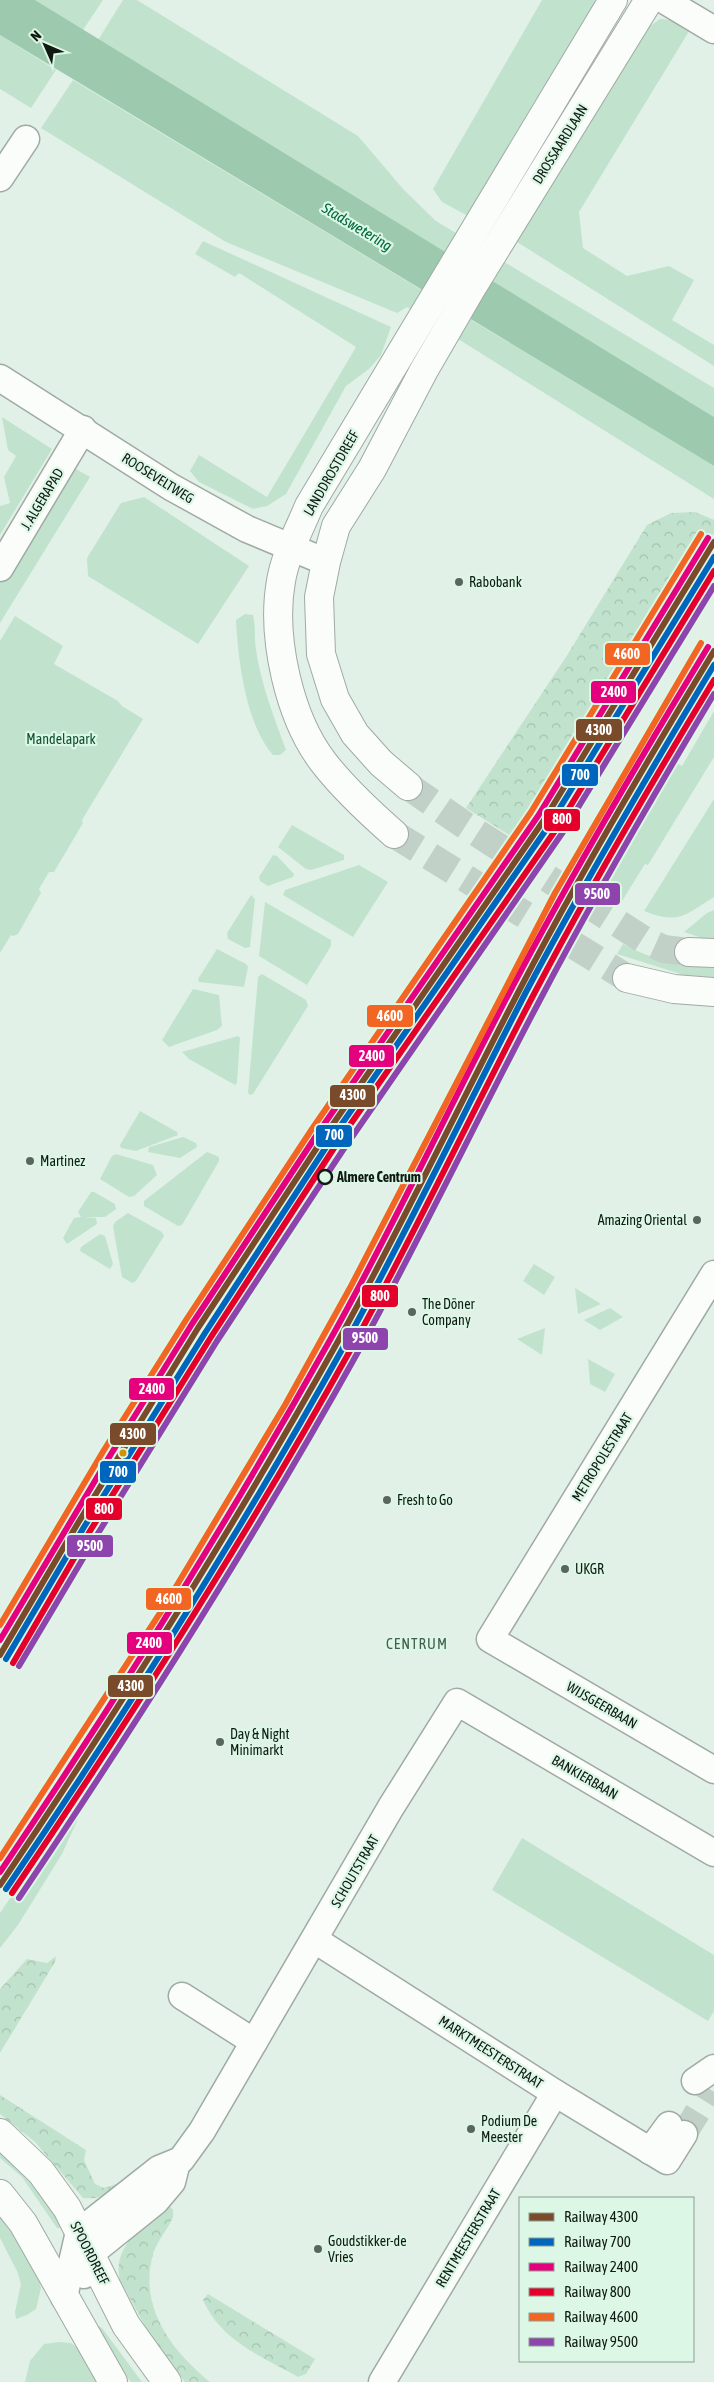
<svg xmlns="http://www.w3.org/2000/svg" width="714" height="2382" viewBox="0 0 714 2382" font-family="'Asap Condensed',sans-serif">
<defs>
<pattern id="forest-crowns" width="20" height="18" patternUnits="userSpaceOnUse" patternTransform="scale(1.25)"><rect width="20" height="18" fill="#c1e3cd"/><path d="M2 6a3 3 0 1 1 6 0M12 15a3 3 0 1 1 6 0" fill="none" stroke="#a5c2af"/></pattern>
</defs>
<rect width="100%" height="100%" fill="#e2f1e7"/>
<g fill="#c1e3cd">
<path d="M 35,0 L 103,0 L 83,30 Z"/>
<path d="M 123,0 L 137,0 L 358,136 L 404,190 L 436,221 L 714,388 L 714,417 L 98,40 Z"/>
<path d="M 542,0 L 595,0 L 590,18 L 468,216 L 442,202 L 433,189 Z"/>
<path d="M 660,19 L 677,20 L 691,28 L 579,212 L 583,248 L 627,276 L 669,266 L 694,280 L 672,320 L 714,345 L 714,366 L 517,242 L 629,54 L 646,29 Z"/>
<path d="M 0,35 L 56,70 L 31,108 L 0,89 Z"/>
<path d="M 73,80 L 714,466 L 714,499 L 407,307 L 397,313 L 226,242 L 41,128 Z"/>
<path d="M 203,241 L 391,327 L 381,355 L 369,369 L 346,386 L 286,494 L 267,506 L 253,509 L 199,482 L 190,471 L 199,455 L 267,497 L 356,347 L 239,273 L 235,277 L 195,254 Z"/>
<path d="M 2,417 L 52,449 L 0,535 L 0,506 L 10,503 L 4,477 L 16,456 L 8,450 Z"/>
<path d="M 69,465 L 90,477 L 0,623 L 0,581 Z"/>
<path d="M 144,497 L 249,566 L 198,644 L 88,576 L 87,558 L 121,503 Z"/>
<path d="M 245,614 L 253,615 C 256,627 254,638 256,650 C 261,684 274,717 286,750 L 280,755 L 273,755 C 246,725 238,660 236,620 Z"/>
<path d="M 15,616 L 63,646 L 54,664 L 118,701 L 122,706 L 143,719 L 82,820 L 83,823 L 54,872 L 49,872 L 39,889 L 41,893 L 18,934 L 13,936 L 11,935 L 0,953 L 0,641 Z"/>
<path d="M 714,711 L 714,757 L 648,865 L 645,864 L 622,901 L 595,884 L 670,760 L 682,766 Z"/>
<path d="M 714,799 L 714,897 C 685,915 679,925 644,911 Z"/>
<path d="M 292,825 L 344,855 L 344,860 L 311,870 L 306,869 L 278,847 Z"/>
<path d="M 273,855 L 277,856 L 294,874 L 293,877 L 268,886 L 260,881 L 259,877 Z"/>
<path d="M 359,865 L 388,882 L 353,937 L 283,895 L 285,890 Z"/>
<path d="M 251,895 L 255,899 L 250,947 L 245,948 L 228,939 L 227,933 Z"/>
<path d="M 265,902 L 331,940 L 331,946 L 307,985 L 259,956 Z"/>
<path d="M 714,910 L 714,942 L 684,932 L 707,913 Z"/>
<path d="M 623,944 C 653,960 680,966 714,968 L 714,977 L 684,975 L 617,954 Z"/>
<path d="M 217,949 L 246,964 L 248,967 L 244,987 L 199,982 L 198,979 Z"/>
<path d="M 262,974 L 306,1000 L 308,1006 L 253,1094 L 250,1095 L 248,1093 L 258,977 Z"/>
<path d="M 193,989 L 219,995 L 222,1026 L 217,1030 L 169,1047 L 162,1040 Z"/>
<path d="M 238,1036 L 240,1038 L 237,1083 L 235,1085 L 189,1059 L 182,1052 Z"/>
<path d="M 140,1111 L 177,1132 L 178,1135 L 136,1151 L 121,1148 L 120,1145 Z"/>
<path d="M 183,1137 L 196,1143 L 197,1147 L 180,1158 L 148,1152 L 149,1147 Z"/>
<path d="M 207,1152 L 219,1157 L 219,1161 L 182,1225 L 178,1226 L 144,1206 L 144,1201 Z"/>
<path d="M 116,1154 L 153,1165 L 157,1175 L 134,1196 L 129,1197 L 100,1179 L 112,1156 Z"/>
<path d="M 91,1192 L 94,1192 L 115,1204 L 116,1209 L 105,1217 L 84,1217 L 96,1218 L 97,1224 L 67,1244 L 63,1238 L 74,1218 L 81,1217 L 78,1212 Z"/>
<path d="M 128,1213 L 162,1232 L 164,1236 L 136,1281 L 132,1283 L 122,1277 L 113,1226 L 115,1222 Z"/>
<path d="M 100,1234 L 105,1236 L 113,1264 L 110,1269 L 80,1251 L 81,1247 Z"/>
<path d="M 534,1264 L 555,1277 L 544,1295 L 523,1281 Z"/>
<path d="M 575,1288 L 601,1304 L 578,1314 Z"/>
<path d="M 610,1308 L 623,1317 L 600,1330 L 584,1320 Z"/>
<path d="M 545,1328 L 542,1355 L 517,1339 Z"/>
<path d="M 588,1359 L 615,1374 L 605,1392 L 590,1384 Z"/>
<path d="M 122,1736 L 92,1788 L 62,1854 L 18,1925 L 0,1948 L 0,1913 L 119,1737 Z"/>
<path d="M 522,1838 L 714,1955 L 714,2011 L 708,2021 L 492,1890 Z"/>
<path d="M 0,2149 L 48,2200 L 63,2228 L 57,2228 L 22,2177 L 0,2158 Z"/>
<path d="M 0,2212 L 38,2274 L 41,2288 L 36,2309 L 27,2315 L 16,2319 L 15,2312 L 21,2284 L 17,2271 L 0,2238 Z"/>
<path d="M 97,2325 L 102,2328 L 142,2382 L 131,2382 C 116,2364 105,2347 97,2325 Z"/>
<path d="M 59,2342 L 71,2343 L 79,2349 L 98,2382 L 25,2382 L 30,2361 L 44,2344 Z"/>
</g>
<g fill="url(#forest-crowns)">
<path d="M 695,512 L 714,520 L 714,533 L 514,838 L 466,808 L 566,657 L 647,525 L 671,513 Z"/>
<path d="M 56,1956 L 55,1962 L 0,2053 L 0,1989 L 27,1959 L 47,1963 Z"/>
<path d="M 0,2095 L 86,2150 L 84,2160 L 95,2184 L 104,2188 L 122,2182 C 109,2193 101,2200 83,2198 L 35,2142 L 0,2114 Z"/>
<path d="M 168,2204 L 173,2210 L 173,2217 C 167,2231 155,2243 152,2258 C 140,2309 172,2351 210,2382 L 185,2382 L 153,2341 L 120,2280 C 111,2246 146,2224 168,2204 Z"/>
<path d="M 208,2294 L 315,2359 L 306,2374 L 298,2377 C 261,2356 221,2341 203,2300 Z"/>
</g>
<path fill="#9dcaae" d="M 0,0 L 35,0 L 714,417 L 714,466 L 0,35 Z"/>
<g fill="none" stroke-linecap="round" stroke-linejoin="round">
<path stroke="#c2d1c7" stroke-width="26" stroke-dasharray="26 13" stroke-linecap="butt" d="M 684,2134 L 711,2090"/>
<g stroke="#c2d1c7" stroke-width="28" stroke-dasharray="28 14" stroke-linecap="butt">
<path d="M 408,786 L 463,824 L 644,940 L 664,949 L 689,952"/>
<path d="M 394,834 L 627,978"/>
</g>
<g stroke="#9faaa3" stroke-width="29">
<g id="street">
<path d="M 664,0 L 714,30"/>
<path d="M 0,178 L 26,139"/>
<path d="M 0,378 L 171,487 L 247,529 L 326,562"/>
<path d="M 0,568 L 83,429"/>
<path d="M 714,1274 L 490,1639 L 714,1770"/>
<path d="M 315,1940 L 555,2093 L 667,2161 L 684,2134"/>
<path d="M 182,1996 L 254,2042"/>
<path d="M 695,2081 L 714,2068"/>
<path d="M 650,2151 L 669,2125"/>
<path d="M 84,2275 L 90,2254 L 156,2201 L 172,2182 L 177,2162"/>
<path d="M 64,2297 L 79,2232 L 159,2169 L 181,2160 L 202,2131 L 391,1807 L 457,1702 L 714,1853"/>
<path d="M 382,2382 L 555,2093"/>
</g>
</g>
<g stroke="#9faaa3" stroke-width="30">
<g id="secondary">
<path d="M 408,786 L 381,763 L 355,734 L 335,699 L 321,654 L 319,597 L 326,562 L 336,526 L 372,469 L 424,370 L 471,289 L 649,0"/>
<path d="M 394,834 C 369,812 345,790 324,763 C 289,718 271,637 281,581 C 285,556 299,530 309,506 L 613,0"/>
<path d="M 689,952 L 714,953"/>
<path d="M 627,978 L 674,989 L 714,992"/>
<path d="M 0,2133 L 41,2172 L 67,2208 L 126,2325 L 167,2382"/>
<path d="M 0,2194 L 23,2223 L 113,2382"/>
</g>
</g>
<use href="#street" stroke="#fbfdfb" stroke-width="26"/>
<use href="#secondary" stroke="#fbfdfb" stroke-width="28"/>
<g stroke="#dcf7e5" stroke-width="10">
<g id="rail-1">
<path d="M 0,1655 L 78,1523 L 198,1328 L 324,1137 L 544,820 L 714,542"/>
<path d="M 0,1885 C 119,1709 233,1529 337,1343 C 402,1226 459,1105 521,987 C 581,872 647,761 714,651"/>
</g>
</g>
<g stroke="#dcf7e5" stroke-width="10">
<g id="rail-2">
<path d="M 6,1659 L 84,1527 L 205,1333 L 330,1141 L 550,824 L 714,557"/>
<path d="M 6,1889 C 126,1713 240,1533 344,1346 C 408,1230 465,1110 526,992 C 585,881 649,773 714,665"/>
</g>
</g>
<g stroke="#dcf7e5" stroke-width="10">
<g id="rail-3">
<path d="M 0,1640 L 111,1454 L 192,1324 L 318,1133 L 538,816 L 708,538"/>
<path d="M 0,1872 C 117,1699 228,1522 330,1340 C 396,1222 453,1099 516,980 C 576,867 641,757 708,647"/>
</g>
</g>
<g stroke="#dcf7e5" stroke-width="10">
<g id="rail-4">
<path d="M 13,1663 L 90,1531 L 211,1337 L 336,1145 L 557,828 L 714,571"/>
<path d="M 12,1893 C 132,1716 247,1536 351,1349 C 416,1232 473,1110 535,992 C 591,886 652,782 714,680"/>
</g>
</g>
<g stroke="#dcf7e5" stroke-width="10">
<g id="rail-5">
<path d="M 0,1625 L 104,1450 L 186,1320 L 312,1129 L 531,812 L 701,534"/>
<path d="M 0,1858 L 162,1610 L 285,1405 L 351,1286 L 555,893 L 701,643"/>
</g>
</g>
<g stroke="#dcf7e5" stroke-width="10">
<g id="rail-6">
<path d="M 19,1666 L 97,1535 L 217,1341 L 343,1150 L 563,832 L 714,586"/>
<path d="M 19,1898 C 139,1720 254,1539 358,1352 C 422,1235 479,1115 541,998 C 595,895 654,794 714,694"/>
</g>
</g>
<use href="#rail-1" stroke="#7a4b2a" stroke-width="6"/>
<use href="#rail-2" stroke="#0065bd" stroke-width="6"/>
<use href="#rail-3" stroke="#e5007d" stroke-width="6"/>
<use href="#rail-4" stroke="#e4002b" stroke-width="6"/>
<use href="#rail-5" stroke="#f26522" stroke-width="6"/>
<use href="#rail-6" stroke="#8e44ad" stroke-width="6"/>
</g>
<g fill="#5a655d" stroke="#dcf7e5" stroke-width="2">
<circle cx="459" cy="582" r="5"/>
<circle cx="30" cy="1161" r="5"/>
<circle cx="697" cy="1220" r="5"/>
<circle cx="412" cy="1312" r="5"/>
<circle cx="387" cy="1500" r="5"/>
<circle cx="565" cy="1569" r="5"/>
<circle cx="220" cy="1742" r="5"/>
<circle cx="471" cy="2129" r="5"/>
<circle cx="318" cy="2249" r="5"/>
</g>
<circle fill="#dcf7e5" stroke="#101913" stroke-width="2.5" cx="325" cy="1177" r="7"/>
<circle fill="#d49103" stroke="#dcf7e5" stroke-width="2" cx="123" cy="1453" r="4.5"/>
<g text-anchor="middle" stroke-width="4.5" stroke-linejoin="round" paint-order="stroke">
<g font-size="14" fill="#101913" stroke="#dcf7e5">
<text transform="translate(560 144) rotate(-58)" y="5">DROSSAARDLAAN</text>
<text transform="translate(331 473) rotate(-60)" y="5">LANDDROSTDREEF</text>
<text transform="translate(158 478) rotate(32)" y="5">ROOSEVELTWEG</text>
<text transform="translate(42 499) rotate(-59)" y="5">J. ALGERAPAD</text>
<text transform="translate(602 1457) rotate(-58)" y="5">METROPOLESTRAAT</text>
<text transform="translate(602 1705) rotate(30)" y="5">WIJSGEERBAAN</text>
<text transform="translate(585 1777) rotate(30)" y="5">BANKIERBAAN</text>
<text transform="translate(355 1871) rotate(-60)" y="5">SCHOUTSTRAAT</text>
<text transform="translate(491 2052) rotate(33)" y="5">MARKTMEESTERSTRAAT</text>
<text transform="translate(468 2238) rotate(-59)" y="5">RENTMEESTERSTRAAT</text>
<text transform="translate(90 2253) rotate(63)" y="5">SPOORDREEF</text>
</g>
<g font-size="14" fill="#101913" stroke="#dcf7e5" text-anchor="start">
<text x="469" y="587">Rabobank</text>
<text x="40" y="1166">Martinez</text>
<text x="687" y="1225" text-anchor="end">Amazing Oriental</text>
<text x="422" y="1309">The Döner<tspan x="422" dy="16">Company</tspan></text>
<text x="397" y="1505">Fresh to Go</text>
<text x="575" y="1574">UKGR</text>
<text x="230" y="1739">Day &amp; Night<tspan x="230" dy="16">Minimarkt</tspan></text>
<text x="481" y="2126">Podium De<tspan x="481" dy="16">Meester</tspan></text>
<text x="328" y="2246">Goudstikker-de<tspan x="328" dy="16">Vries</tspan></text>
</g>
<g font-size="14" fill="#0b5231" stroke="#dcf7e5">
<text x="61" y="744">Mandelapark</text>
</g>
<g font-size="14" font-weight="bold" fill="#101913" stroke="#dcf7e5" text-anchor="start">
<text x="337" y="1182">Almere Centrum</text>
</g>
<g font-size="15" font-style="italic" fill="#00673d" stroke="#dcf7e5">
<text transform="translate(357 227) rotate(31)" y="5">Stadswetering</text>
</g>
<g font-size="15" letter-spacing="1" fill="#455c4e" stroke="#dcf7e5">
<text x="417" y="1649">CENTRUM</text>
</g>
</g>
<g stroke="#dcf7e5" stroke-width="2">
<rect x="604" y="642" width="47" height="24" rx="5" fill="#f26522"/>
<rect x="590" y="680" width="47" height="24" rx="5" fill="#e5007d"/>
<rect x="575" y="718" width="48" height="24" rx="5" fill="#7a4b2a"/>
<rect x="561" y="763" width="38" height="24" rx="5" fill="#0065bd"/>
<rect x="543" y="808" width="38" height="24" rx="5" fill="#e4002b"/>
<rect x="574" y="882" width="47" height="24" rx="5" fill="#8e44ad"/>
<rect x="366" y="1004" width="48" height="24" rx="5" fill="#f26522"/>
<rect x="348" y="1044" width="47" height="24" rx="5" fill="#e5007d"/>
<rect x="329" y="1084" width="47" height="24" rx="5" fill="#7a4b2a"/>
<rect x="315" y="1124" width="38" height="24" rx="5" fill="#0065bd"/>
<rect x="361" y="1284" width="38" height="24" rx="5" fill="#e4002b"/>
<rect x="342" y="1327" width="47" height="24" rx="5" fill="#8e44ad"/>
<rect x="128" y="1377" width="47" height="24" rx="5" fill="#e5007d"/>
<rect x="109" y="1422" width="48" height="24" rx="5" fill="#7a4b2a"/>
<rect x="99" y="1460" width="38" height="24" rx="5" fill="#0065bd"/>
<rect x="85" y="1497" width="38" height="24" rx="5" fill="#e4002b"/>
<rect x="66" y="1534" width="48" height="24" rx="5" fill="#8e44ad"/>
<rect x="145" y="1587" width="47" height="24" rx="5" fill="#f26522"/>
<rect x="126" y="1631" width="47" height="24" rx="5" fill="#e5007d"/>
<rect x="107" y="1674" width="47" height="24" rx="5" fill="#7a4b2a"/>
</g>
<g font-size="14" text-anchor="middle" font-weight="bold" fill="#fff">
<text x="627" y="659">4600</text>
<text x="614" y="697">2400</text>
<text x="599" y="735">4300</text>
<text x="580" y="780">700</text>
<text x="562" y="824">800</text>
<text x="597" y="899">9500</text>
<text x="390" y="1021">4600</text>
<text x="372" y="1061">2400</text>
<text x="353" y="1100">4300</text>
<text x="334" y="1140">700</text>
<text x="380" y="1301">800</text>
<text x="365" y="1343">9500</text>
<text x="152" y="1394">2400</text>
<text x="133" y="1439">4300</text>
<text x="118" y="1477">700</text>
<text x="104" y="1514">800</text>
<text x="90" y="1551">9500</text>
<text x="169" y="1604">4600</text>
<text x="149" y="1648">2400</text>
<text x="131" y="1691">4300</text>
</g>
<rect x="519" y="2197" width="175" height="165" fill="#dcf7e5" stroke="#8a9e91"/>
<rect x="529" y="2213" width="25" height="8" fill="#7a4b2a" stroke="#8a9e91"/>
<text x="564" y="2222" font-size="15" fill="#101913">Railway 4300</text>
<rect x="529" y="2238" width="25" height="8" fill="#0065bd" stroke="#8a9e91"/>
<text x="564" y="2247" font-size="15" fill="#101913">Railway 700</text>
<rect x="529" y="2263" width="25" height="8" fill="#e5007d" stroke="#8a9e91"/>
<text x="564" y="2272" font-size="15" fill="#101913">Railway 2400</text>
<rect x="529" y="2288" width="25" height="8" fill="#e4002b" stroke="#8a9e91"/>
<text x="564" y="2297" font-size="15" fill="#101913">Railway 800</text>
<rect x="529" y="2313" width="25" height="8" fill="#f26522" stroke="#8a9e91"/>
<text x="564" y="2322" font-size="15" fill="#101913">Railway 4600</text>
<rect x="529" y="2338" width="25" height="8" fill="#8e44ad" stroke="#8a9e91"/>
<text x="564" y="2347" font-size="15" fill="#101913">Railway 9500</text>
<g transform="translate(45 45) rotate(315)" stroke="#dcf7e5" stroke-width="4" paint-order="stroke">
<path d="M0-4L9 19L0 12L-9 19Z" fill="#101913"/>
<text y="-8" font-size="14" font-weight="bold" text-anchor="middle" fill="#101913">N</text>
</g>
</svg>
